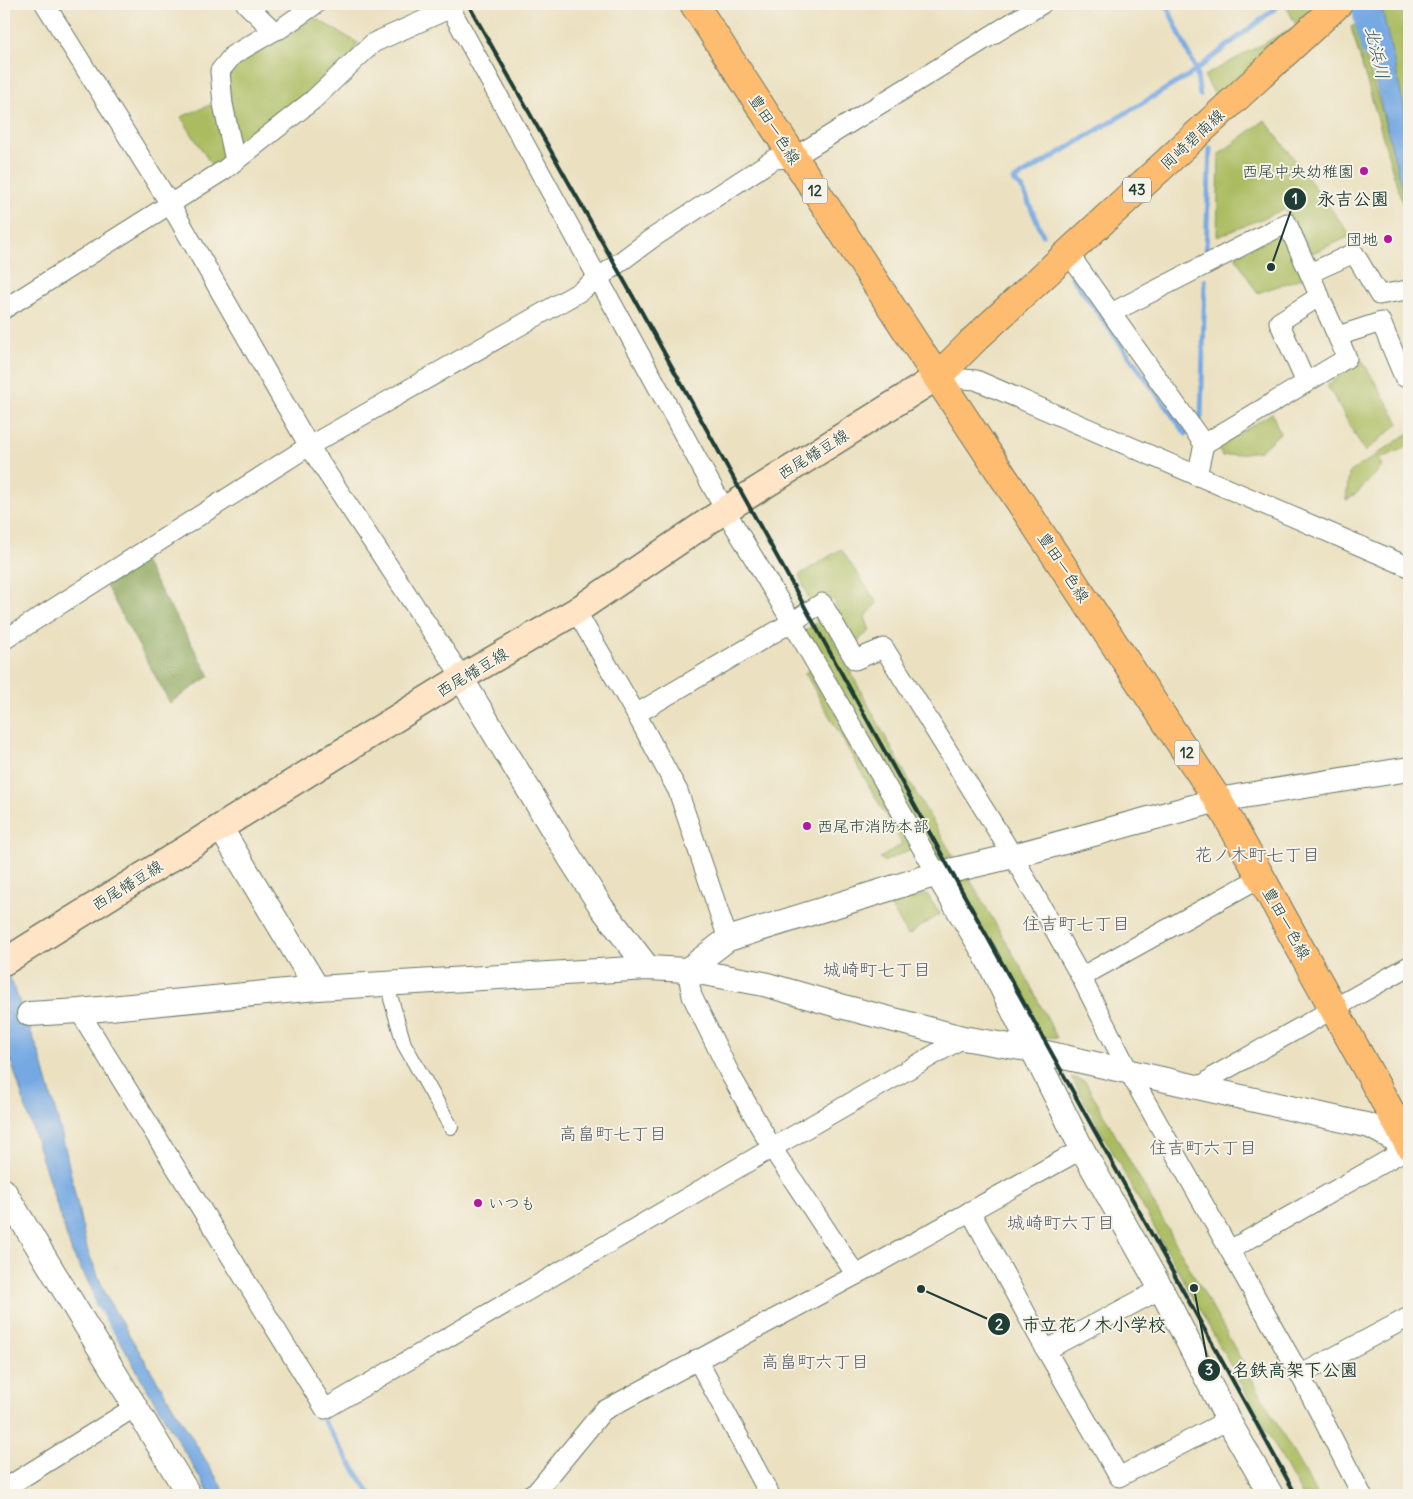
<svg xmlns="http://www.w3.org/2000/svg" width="1413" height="1499" viewBox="0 0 1413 1499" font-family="Delius,'Klee One',sans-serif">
<rect width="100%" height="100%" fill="#f7f3e8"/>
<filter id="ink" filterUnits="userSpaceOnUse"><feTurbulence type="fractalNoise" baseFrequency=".02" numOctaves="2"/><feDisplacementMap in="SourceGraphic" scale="10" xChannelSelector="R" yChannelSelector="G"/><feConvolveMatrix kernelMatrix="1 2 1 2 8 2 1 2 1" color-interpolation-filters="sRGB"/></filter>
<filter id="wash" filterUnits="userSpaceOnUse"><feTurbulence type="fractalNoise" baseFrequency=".0096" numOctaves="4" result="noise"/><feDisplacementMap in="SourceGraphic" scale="20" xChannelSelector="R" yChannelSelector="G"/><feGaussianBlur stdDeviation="1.12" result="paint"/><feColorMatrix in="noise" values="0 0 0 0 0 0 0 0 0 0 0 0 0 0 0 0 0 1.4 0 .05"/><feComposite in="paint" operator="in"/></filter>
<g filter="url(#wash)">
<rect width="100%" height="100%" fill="#ebe1c1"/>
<g fill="#abbc60" stroke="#657c4a">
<path d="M 1285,4 L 1320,4 L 1296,25 Z"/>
<path d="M 1380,4 L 1406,4 L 1409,50 L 1409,117 L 1401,119 Z"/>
<path d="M 315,18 L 358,43 L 351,55 L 239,151 L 226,72 L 234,60 Z"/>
<path d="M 1356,24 L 1408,201 L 1402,203 L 1351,27 Z"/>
<path d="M 1292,28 L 1218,100 L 1204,76 Z"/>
<path d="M 217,102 L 230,159 L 214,169 L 181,117 Z"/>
<path d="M 1265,120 L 1351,236 L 1312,253 L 1285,209 L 1217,237 L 1219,154 Z"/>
<path d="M 1286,230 L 1305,277 L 1257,293 L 1235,256 Z"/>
<path d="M 1362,360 L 1399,423 L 1365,452 L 1327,385 Z"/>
<path d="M 1272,413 L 1280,433 L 1260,451 L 1222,456 L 1218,447 Z"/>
<path d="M 1409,433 L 1409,446 L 1380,459 L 1382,467 L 1356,494 L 1346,500 L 1349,473 Z"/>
<path d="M 841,549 L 877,603 L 865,617 L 870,631 L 853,644 L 833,599 L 810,601 L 799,575 Z"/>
<path d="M 822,619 L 913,788 L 953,856 L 934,862 L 803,632 Z"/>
<path d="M 811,668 L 913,848 L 884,862 L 880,858 L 902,844 L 805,673 Z"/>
<path d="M 966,873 L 1023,971 L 1057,1038 L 1032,1035 L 945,877 Z"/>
<path d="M 927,894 L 940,914 L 908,935 L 890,905 Z"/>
<path d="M 1071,1077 L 1085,1081 L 1317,1495 L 1302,1495 Z"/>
</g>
<path fill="#88a456" stroke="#547045" d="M 143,560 L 210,676 L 170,703 L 106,586 Z"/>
<g fill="#76a9e2" stroke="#4a738b">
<path d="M 1371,4 L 1381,4 L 1409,129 L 1409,218 L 1359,15 Z"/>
<path d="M 4,962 L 40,1055 L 64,1143 L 87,1249 L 108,1300 L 227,1495 L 210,1495 L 142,1380 L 72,1253 L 4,1039 Z"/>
</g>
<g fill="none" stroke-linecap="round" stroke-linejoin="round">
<g stroke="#76a9e2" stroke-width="5">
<path d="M 1166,4 L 1196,70 L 1200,95"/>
<path d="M 1043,235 L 1023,190 L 1014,180 L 1191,74 L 1281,4"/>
<path d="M 1206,248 L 1210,148"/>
<path d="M 1072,277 L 1186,434"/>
<path d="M 1201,418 L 1205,280"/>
<path d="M 94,1290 L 97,1303 L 120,1339"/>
<path d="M 319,1414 L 371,1495"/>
</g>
<path stroke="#76a9e2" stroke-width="29" d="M 1365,4 L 1375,47"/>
</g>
</g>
<g filter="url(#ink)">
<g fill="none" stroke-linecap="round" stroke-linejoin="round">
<g stroke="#667665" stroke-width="16">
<path id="pedestrian" d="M 391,999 L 404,1044 L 451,1127"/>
</g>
<g stroke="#667665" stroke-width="21">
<g id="minor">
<path d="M 45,4 L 170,204 L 309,446 L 454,665 L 461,678"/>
<path d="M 246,4 L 274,31 L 280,29 L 316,4"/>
<path d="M 448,4 L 725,510 L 792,622 L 636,714"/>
<path d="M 235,161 L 223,104 L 220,71 L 233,55 L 274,31"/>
<path d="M 1069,254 L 1204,444 L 1197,476"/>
<path d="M 1310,273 L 1354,253 L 1379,295 L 1407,290"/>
<path d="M 4,309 L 224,170 L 313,100 L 373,43 L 451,8"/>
<path d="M 1111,313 L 1287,223 L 1347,358 L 1204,444"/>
<path d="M 1338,336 L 1381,322 L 1404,377"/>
<path d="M 937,377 L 976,380 L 1409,567"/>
<path d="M 1306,383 L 1279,322 L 1320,296"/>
<path d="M 576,611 L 636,714 L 678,791 L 728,939"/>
<path d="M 4,640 L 309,446 L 581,291 L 651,239 L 774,159 L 793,158 L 1042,4"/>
<path d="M 937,874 L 792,622 L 822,603 L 855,660 L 884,648 L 1013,856 L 1081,977 L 1129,1072 L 1300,1375 L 1362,1495"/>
<path d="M 687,970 L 692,996 L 729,1072 L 772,1148 L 856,1275"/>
<path d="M 1081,977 L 1261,877"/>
<path d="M 79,1011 L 325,1409 L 772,1148 L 963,1038"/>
<path d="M 1201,1087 L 1216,1075 L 1409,966"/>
<path d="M 970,1211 L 1046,1350 L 1119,1477 L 1228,1420"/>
<path d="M 1230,1250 L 1409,1148"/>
<path d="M 1046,1350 L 1161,1289"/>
<path d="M 697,1359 L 770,1495"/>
<path d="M 1300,1375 L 1409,1317"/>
<path d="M 4,1489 L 135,1407"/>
<path d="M 530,1495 L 538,1490 L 603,1411 L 856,1275 L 1082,1149"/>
</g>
</g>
<g stroke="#667665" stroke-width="26">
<g id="tertiary">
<path d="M 461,678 L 570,858 L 602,908 L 648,968"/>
<path d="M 220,827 L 317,988"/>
<path d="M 937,874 L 984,952 L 1082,1149 L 1161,1289 L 1228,1420 L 1271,1495"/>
<path d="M 687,970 L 728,939 L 937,874 L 1013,856 L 1218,800 L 1409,769"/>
<path d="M 29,1014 L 79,1011 L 317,988 L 648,968 L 687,970 L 764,984 L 844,1007 L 963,1038 L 1033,1050 L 1370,1126 L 1409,1147"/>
<path d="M 4,1191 L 189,1495"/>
</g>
</g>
<g stroke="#667665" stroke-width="29">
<path id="secondary" d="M 4,962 L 461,678 L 576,611 L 725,510 L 937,377"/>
</g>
<g stroke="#667665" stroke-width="30">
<g id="primary">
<path d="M 694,4 L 937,377 L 1218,800 L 1409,1145"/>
<path d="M 937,377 L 976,338 L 1338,4"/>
</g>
</g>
<use href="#pedestrian" stroke="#fff" stroke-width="14"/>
<use href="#minor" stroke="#fff" stroke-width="19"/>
<use href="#tertiary" stroke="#fff" stroke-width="24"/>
<use href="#secondary" stroke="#ffe4c6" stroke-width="26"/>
<use href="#primary" stroke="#febc70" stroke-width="28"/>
<path stroke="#1f3d34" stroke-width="4" d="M 468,4 L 640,309 L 1296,1495"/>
</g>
</g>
<g fill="#b5179e" stroke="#f7f3e8" stroke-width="2">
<circle cx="1364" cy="171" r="5"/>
<circle cx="1388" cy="239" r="5"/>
<circle cx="807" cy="826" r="5"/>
<circle cx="478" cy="1203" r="5"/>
</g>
<g text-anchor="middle" stroke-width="4" stroke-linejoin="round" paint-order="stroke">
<g fill="#f7f3e8" stroke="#60746a" stroke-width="1">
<rect x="1123" y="177.5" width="28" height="25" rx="4"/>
<rect x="802.5" y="178.5" width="25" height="25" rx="4"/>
<rect x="1174.5" y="740.5" width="25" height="25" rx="4"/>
</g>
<g font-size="15" font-weight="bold" fill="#1f3d34">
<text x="1137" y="195">43</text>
<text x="815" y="196">12</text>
<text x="1187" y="758">12</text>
</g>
<g font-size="16" fill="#1f3d34" stroke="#f7f3e8">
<text transform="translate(775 129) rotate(57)" y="6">豊田一色線</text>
<text transform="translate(1192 139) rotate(-43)" y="6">岡崎碧南線</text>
<text transform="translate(813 454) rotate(-32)" y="6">西尾幡豆線</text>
<text transform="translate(1064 567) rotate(57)" y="6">豊田一色線</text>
<text transform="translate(472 672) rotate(-31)" y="6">西尾幡豆線</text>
<text transform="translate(127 885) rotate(-32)" y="6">西尾幡豆線</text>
<text transform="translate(1287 923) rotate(61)" y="6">豊田一色線</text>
</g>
<g font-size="16" fill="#1f3d34" stroke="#f7f3e8" text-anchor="end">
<text x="1354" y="177">西尾中央幼稚園</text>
<text x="1378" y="245">団地</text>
<text x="817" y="832" text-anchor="start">西尾市消防本部</text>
<text x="488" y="1209" text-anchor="start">いつも</text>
</g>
<g font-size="18" font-style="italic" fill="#355860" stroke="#f7f3e8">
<text transform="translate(1377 53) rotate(77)" y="6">北浜川</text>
</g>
<g font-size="18" fill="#565e69" stroke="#f7f3e8">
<text x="1257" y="861">花ノ木町七丁目</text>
<text x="1076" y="930">住吉町七丁目</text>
<text x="877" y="976">城崎町七丁目</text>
<text x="613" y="1140">高畠町七丁目</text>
<text x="1203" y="1154">住吉町六丁目</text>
<text x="1061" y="1229">城崎町六丁目</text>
<text x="815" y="1368">高畠町六丁目</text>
</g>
</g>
<path fill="none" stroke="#1f3d34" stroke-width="2" d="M1271 267L1295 199M921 1289L999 1324M1194 1288L1209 1370"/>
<g fill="#1f3d34" stroke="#f7f3e8" stroke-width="2">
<circle cx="1271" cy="267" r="5"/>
<circle cx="921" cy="1289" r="5"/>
<circle cx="1194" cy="1288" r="5"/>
<circle cx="1295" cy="199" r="12"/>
<circle cx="999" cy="1324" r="12"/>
<circle cx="1209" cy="1370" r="12"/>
</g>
<g font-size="15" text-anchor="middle" font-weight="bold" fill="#fff">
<text x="1295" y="204">1</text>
<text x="999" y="1330">2</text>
<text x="1209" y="1375">3</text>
</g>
<g font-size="18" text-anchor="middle" font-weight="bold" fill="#1f3d34" stroke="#f7f3e8" stroke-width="4" stroke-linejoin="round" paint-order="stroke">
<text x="1353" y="205">永吉公園</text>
<text x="1094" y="1331">市立花ノ木小学校</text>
<text x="1295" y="1376">名鉄高架下公園</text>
</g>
<rect width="1413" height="1499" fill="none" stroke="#f7f3e8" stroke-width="20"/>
</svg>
